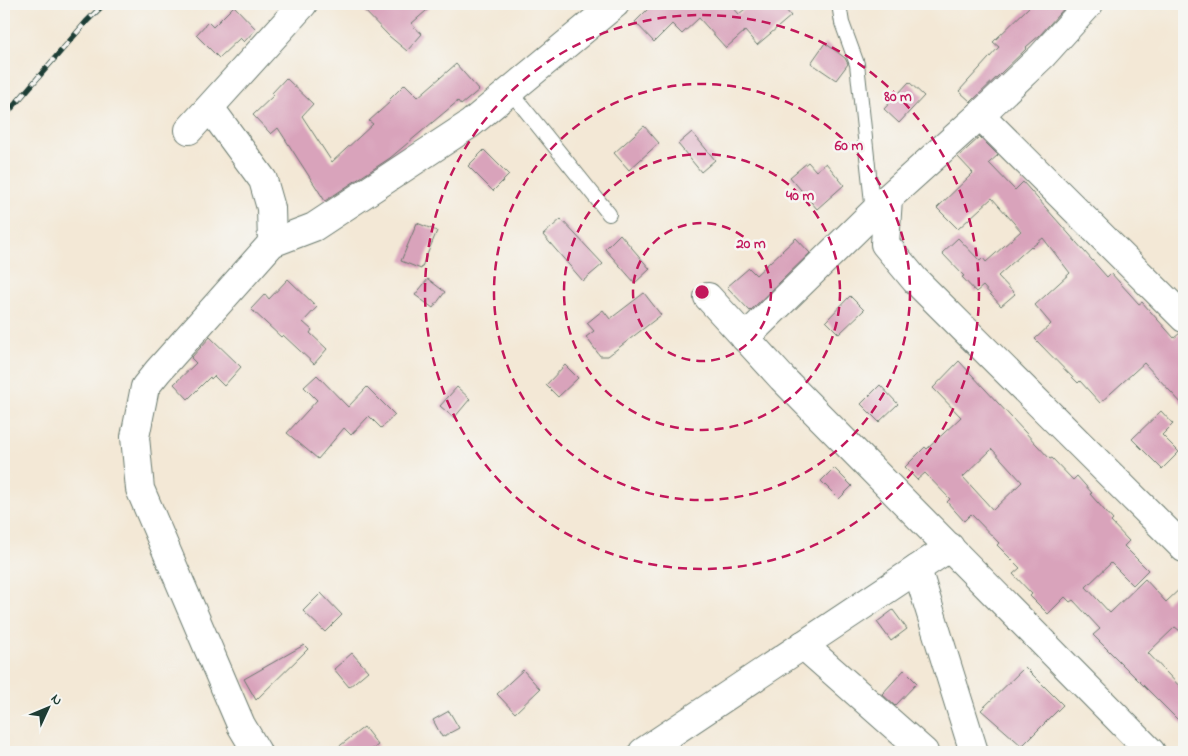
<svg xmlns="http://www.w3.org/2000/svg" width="1188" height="756" viewBox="0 0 1188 756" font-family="'Indie Flower',sans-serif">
<rect width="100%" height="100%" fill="#f6f6f2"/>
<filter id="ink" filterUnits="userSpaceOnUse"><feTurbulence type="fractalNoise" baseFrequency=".02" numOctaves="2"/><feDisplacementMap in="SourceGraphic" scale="10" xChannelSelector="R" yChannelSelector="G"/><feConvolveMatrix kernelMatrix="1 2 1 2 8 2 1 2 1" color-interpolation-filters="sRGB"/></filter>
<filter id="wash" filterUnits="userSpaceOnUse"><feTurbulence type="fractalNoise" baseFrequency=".0096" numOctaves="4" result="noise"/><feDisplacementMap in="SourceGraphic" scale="20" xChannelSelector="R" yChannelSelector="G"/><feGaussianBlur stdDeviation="1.12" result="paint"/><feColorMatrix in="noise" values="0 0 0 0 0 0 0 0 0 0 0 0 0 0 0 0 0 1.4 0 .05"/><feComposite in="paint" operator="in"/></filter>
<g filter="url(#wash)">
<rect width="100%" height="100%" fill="#f3e8d6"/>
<g id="blocks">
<g fill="#d9a3bb" fill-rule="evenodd">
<path d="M 358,4 L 434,4 L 411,24 L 422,34 L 407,51 L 389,36 Z"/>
<path d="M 653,4 L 730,4 L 739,14 L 751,4 L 781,4 L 791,16 L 757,45 L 745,31 L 726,48 L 699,18 L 682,34 L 672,24 L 654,42 L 635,22 Z"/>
<path d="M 1032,4 L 1068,4 L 1040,35 L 1026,47 L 1027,48 L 971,102 L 959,91 L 999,47 L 993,42 Z"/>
<path d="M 234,6 L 256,29 L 244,42 L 240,38 L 219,58 L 196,35 L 208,22 L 213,27 Z"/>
<path d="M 825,43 L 845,58 L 848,64 L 836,80 L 811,63 Z"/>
<path d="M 456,64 L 479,90 L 461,105 L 458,101 L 390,158 L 325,201 L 278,128 L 271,134 L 253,115 L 274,95 L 272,93 L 286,78 L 313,104 L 302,116 L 332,162 L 373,124 L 369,121 L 390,102 L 389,100 L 405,84 L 418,97 Z"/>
<path d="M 909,82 L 924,96 L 899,123 L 884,109 Z"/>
<path d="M 644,126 L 659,143 L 629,170 L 614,153 Z"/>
<path d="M 692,132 L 715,160 L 701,172 L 678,144 Z"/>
<path d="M 980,137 L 998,155 L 989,163 L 1015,190 L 1023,182 L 1107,277 L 1111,273 L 1139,304 L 1142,302 L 1174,338 L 1180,333 L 1184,333 L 1184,406 L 1144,363 L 1100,403 L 1080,381 L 1078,383 L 1035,339 L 1051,324 L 1035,305 L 1070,273 L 1043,238 L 1032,247 L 1031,246 L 998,276 L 1015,294 L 1001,306 L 983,286 L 976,292 L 962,277 L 964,276 L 942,253 L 958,238 L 980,261 L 983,258 L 986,262 L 1021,231 L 992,198 L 958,229 L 937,208 L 973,173 L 958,157 Z"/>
<path d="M 484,150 L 509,175 L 493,191 L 468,166 Z"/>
<path d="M 808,162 L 816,171 L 826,163 L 844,185 L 817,209 L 790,177 Z"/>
<path d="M 561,219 L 603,264 L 583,281 L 543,235 Z"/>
<path d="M 417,223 L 437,231 L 421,269 L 401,261 Z"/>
<path d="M 620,234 L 650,269 L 635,283 L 605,249 Z"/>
<path d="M 796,238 L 810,253 L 750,311 L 727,287 L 749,268 L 756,275 Z"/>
<path d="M 288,279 L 317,307 L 303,322 L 312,330 L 310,333 L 327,349 L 314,364 L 283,335 L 281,337 L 251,309 L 265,294 L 269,299 Z"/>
<path d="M 428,279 L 445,292 L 433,308 L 415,295 Z"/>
<path d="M 644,293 L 661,315 L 608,356 L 600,356 L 586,337 L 594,331 L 587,323 L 603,310 L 610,319 Z"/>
<path d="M 850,296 L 864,310 L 839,334 L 826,321 Z"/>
<path d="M 210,337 L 241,367 L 224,386 L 214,376 L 211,379 L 210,377 L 188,399 L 174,384 L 196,363 L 191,358 Z"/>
<path d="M 959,361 L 1050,459 L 1052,458 L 1073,480 L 1077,476 L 1092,493 L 1090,494 L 1113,520 L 1111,522 L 1129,541 L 1124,546 L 1148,570 L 1133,585 L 1111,563 L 1086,587 L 1110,613 L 1145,579 L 1166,602 L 1184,585 L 1184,634 L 1175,627 L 1148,653 L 1184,691 L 1184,726 L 1093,635 L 1100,629 L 1073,600 L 1070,602 L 1065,597 L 1048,614 L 1030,596 L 1032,594 L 1013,574 L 1020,568 L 997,545 L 999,543 L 971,514 L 964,521 L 947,502 L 950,499 L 925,473 L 917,480 L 905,467 L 925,447 L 927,449 L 961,417 L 933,388 ZM 992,449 L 1022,482 L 993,510 L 963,477 Z"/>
<path d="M 565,365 L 578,378 L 558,397 L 546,385 Z"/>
<path d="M 317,375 L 348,407 L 367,387 L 395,415 L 381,428 L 369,416 L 351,435 L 344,428 L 318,459 L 287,433 L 317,400 L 304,387 Z"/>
<path d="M 880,385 L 898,404 L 879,422 L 861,404 Z"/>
<path d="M 457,387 L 470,399 L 454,418 L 440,406 Z"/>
<path d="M 1161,411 L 1173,424 L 1162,435 L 1179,452 L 1162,469 L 1132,439 Z"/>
<path d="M 834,468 L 852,486 L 839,499 L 821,481 Z"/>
<path d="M 321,593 L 342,615 L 325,632 L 303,611 Z"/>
<path d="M 893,610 L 907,629 L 891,641 L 877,622 Z"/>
<path d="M 304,645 L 308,649 L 256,700 L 244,679 Z"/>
<path d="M 352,653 L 368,671 L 349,687 L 334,669 Z"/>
<path d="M 1025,667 L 1063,705 L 1022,746 L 981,710 Z"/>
<path d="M 523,670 L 540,689 L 515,713 L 497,694 Z"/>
<path d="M 904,670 L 917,683 L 895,706 L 882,694 Z"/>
<path d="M 449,711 L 459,728 L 442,737 L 433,720 Z"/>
<path d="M 364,727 L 378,745 L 369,752 L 332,752 Z"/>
</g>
</g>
</g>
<g filter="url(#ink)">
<use href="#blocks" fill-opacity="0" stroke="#69796d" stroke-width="1"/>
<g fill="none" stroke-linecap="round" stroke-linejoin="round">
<g stroke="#69796d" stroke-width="16">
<g id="service">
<path d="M 839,4 L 842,23 L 857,64 L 873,212"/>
<path d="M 510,91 L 609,214"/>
</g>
</g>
<g stroke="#69796d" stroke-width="30">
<g id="minor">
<path d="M 210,108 L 263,180 L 271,208 L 272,243"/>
<path d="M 980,115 L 1184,318"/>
<path d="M 189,130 L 303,4"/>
<path d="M 888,198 L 885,244 L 915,280 L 1184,548"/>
<path d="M 708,297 L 782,378 L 1151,752"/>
<path d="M 745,338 L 888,198 L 980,115 L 1042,56 L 1089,4"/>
<path d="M 917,569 L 974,752"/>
<path d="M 803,645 L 924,752"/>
<path d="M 257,752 L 241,725 L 140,489 L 135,437 L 145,387 L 158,371 L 272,243 L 314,227 L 470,124 L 615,4"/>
<path d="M 643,752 L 950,547"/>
</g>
</g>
<use href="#service" stroke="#fff" stroke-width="14"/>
<use href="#minor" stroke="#fff" stroke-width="28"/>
<g stroke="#1f3d34" stroke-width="5.5">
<path id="rail" d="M 4,117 L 86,22 L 104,4"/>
</g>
<use href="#rail" stroke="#f6f6f2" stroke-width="4" stroke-dasharray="11" stroke-linecap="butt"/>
</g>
</g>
<g fill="none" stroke="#c2185b" stroke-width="2.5" stroke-dasharray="9 6">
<circle cx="702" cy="292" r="69"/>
<circle cx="702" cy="292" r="138"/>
<circle cx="702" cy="292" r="208"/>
<circle cx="702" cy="292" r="277"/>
</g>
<circle cx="702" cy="292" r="8" fill="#c2185b" stroke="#f6f6f2" stroke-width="2.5"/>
<g font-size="15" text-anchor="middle" font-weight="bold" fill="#c2185b" stroke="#f6f6f2" stroke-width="5" stroke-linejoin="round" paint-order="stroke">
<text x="898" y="101">80 m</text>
<text x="849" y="150">60 m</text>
<text x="800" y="200">40 m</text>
<text x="751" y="248">20 m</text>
</g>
<rect width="1188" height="756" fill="none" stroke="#f6f6f2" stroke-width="20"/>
<g transform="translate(48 708) rotate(46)" stroke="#f6f6f2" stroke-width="4" paint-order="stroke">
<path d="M0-4L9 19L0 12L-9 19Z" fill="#1f3d34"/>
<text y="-8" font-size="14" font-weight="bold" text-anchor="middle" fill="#1f3d34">N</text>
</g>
</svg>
